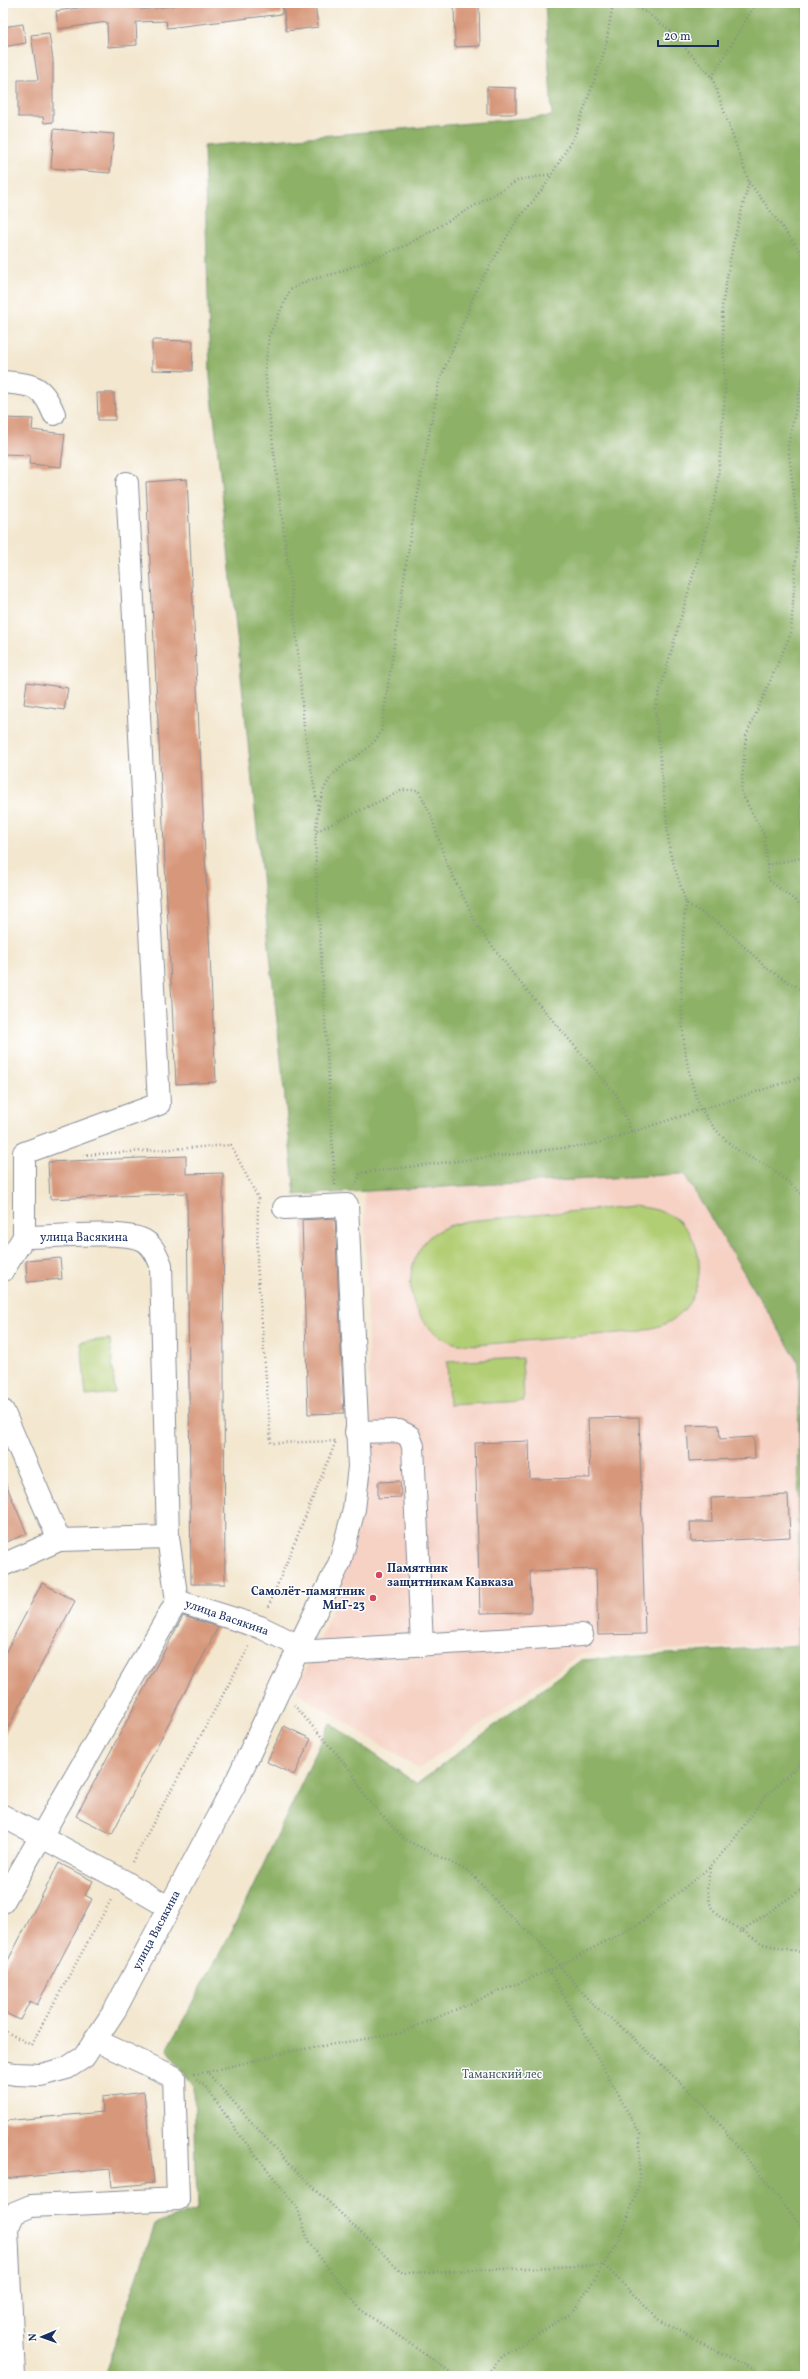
<svg xmlns="http://www.w3.org/2000/svg" width="808" height="2379" viewBox="0 0 808 2379" font-family="Vollkorn,serif">
<rect width="100%" height="100%" fill="#fff"/>
<filter id="ink" filterUnits="userSpaceOnUse"><feTurbulence type="fractalNoise" baseFrequency=".025" numOctaves="2"/><feDisplacementMap in="SourceGraphic" scale="8" xChannelSelector="R" yChannelSelector="G"/><feConvolveMatrix kernelMatrix="1 2 1 2 8 2 1 2 1" color-interpolation-filters="sRGB"/></filter>
<filter id="wash" filterUnits="userSpaceOnUse"><feTurbulence type="fractalNoise" baseFrequency=".012" numOctaves="4" result="noise"/><feDisplacementMap in="SourceGraphic" scale="16" xChannelSelector="R" yChannelSelector="G"/><feGaussianBlur stdDeviation="0.9" result="paint"/><feColorMatrix in="noise" values="0 0 0 0 0 0 0 0 0 0 0 0 0 0 0 0 0 1.4 0 .05"/><feComposite in="paint" operator="in"/></filter>
<g filter="url(#wash)">
<rect width="100%" height="100%" fill="#f3e7cf"/>
<path fill="#f6d2c5" d="M 685,1172 L 802,1362 L 802,1643 L 580,1654 L 419,1769 L 296,1691 L 325,1628 L 354,1547 L 375,1447 L 370,1419 L 364,1189 Z"/>
<g fill="#b2ce74" stroke="#667e69">
<path d="M 633,1206 C 650,1208 665,1210 679,1221 C 711,1249 704,1306 665,1324 C 659,1327 649,1328 642,1331 L 476,1345 C 468,1344 458,1345 451,1342 C 411,1326 398,1277 424,1243 C 434,1229 451,1225 467,1221 Z"/>
<path d="M 110,1339 L 115,1393 L 86,1396 L 81,1342 Z"/>
<path d="M 522,1358 L 524,1401 L 449,1405 L 447,1362 Z"/>
</g>
<path fill="#8db166" stroke="#547062" d="M 545,3 L 805,3 L 805,2376 L 104,2376 L 155,2224 L 197,2209 L 194,2086 L 167,2050 L 235,1925 L 330,1723 L 417,1784 L 581,1660 L 798,1645 L 799,1363 L 684,1174 L 295,1195 L 210,377 L 204,146 L 552,116 Z"/>
<g id="blocks">
<g fill="#d7977a">
<path d="M 191,3 L 282,3 L 282,14 L 167,28 L 166,21 L 136,22 L 137,45 L 108,47 L 107,22 L 58,29 L 56,11 L 93,6 L 141,4 L 141,10 Z"/>
<path d="M 283,3 L 315,3 L 318,27 L 286,31 Z"/>
<path d="M 454,3 L 479,3 L 480,46 L 455,47 Z"/>
<path d="M 23,24 L 26,43 L 3,47 L 3,27 Z"/>
<path d="M 49,33 L 53,60 L 53,122 L 44,123 L 43,117 L 18,117 L 18,80 L 38,80 L 31,35 Z"/>
<path d="M 487,87 L 516,88 L 516,114 L 487,114 Z"/>
<path d="M 54,129 L 114,134 L 110,173 L 51,168 Z"/>
<path d="M 152,340 L 193,341 L 192,371 L 152,370 Z"/>
<path d="M 97,393 L 114,393 L 115,420 L 98,420 Z"/>
<path d="M 3,418 L 33,419 L 32,430 L 65,434 L 61,467 L 29,464 L 30,455 L 3,454 Z"/>
<path d="M 187,479 L 216,1082 L 176,1084 L 146,482 Z"/>
<path d="M 27,682 L 68,688 L 64,710 L 24,704 Z"/>
<path d="M 186,1156 L 186,1174 L 223,1173 L 225,1584 L 191,1584 L 187,1193 L 50,1199 L 48,1162 Z"/>
<path d="M 335,1218 L 344,1413 L 308,1414 L 302,1220 Z"/>
<path d="M 60,1258 L 62,1279 L 27,1282 L 26,1261 Z"/>
<path d="M 639,1417 L 645,1634 L 598,1635 L 596,1569 L 530,1571 L 531,1612 L 480,1613 L 475,1443 L 529,1441 L 530,1479 L 590,1478 L 588,1418 Z"/>
<path d="M 719,1425 L 720,1439 L 754,1437 L 755,1458 L 689,1461 L 687,1426 Z"/>
<path d="M 3,1477 L 27,1534 L 3,1543 Z"/>
<path d="M 400,1481 L 401,1497 L 378,1498 L 378,1482 Z"/>
<path d="M 788,1495 L 790,1537 L 691,1542 L 690,1522 L 712,1522 L 711,1498 Z"/>
<path d="M 42,1583 L 75,1601 L 3,1737 L 3,1657 Z"/>
<path d="M 183,1616 L 218,1627 L 112,1834 L 76,1816 Z"/>
<path d="M 284,1726 L 311,1739 L 294,1775 L 267,1762 Z"/>
<path d="M 59,1863 L 93,1881 L 85,1895 L 92,1899 L 37,2005 L 30,2001 L 20,2020 L 3,2012 L 3,1970 Z"/>
<path d="M 144,2092 L 154,2183 L 112,2187 L 110,2169 L 3,2179 L 3,2121 L 103,2112 L 102,2097 Z"/>
</g>
</g>
</g>
<g filter="url(#ink)">
<use href="#blocks" fill-opacity="0" stroke="#878b96" stroke-width="1"/>
<g fill="none" stroke-linecap="round" stroke-linejoin="round">
<g stroke="#878b96" stroke-width="24">
<g id="minor">
<path d="M 3,382 C 33,385 42,384 54,414"/>
<path d="M 24,1237 L 24,1153 L 159,1104 L 127,483"/>
<path d="M 24,1237 C 52,1237 117,1230 141,1239 C 152,1243 157,1255 161,1265 L 168,1537 L 177,1601"/>
<path d="M 3,1270 L 24,1237"/>
<path d="M 3,1411 L 59,1540 L 3,1565"/>
<path d="M 356,1432 L 399,1431 L 409,1436 L 413,1446 L 422,1645"/>
<path d="M 59,1540 L 168,1537"/>
<path d="M 177,1601 L 260,1627 L 299,1646"/>
<path d="M 297,1652 L 582,1635"/>
<path d="M 3,1816 L 122,1880 L 168,1907"/>
<path d="M 3,1902 L 177,1601"/>
<path d="M 3,2072 L 15,2074 L 41,2075 L 67,2068 L 84,2057 L 115,2010 L 237,1780 L 297,1652 L 299,1646 L 340,1562 L 354,1509 L 359,1467 L 347,1205 L 284,1208"/>
<path d="M 14,2376 L 7,2229 L 14,2213 L 31,2206 L 178,2199 L 174,2077 L 95,2040"/>
</g>
</g>
<g stroke="#878b96" stroke-width="2.5" stroke-dasharray="1 3" stroke-linecap="butt">
<path d="M 626,3 L 646,12 L 668,29 L 712,77 L 749,182 L 733,244 L 722,306 L 725,390 L 717,492 L 655,708 L 670,853 L 686,903 L 720,924 L 768,969 L 805,992"/>
<path d="M 712,77 L 756,3"/>
<path d="M 749,182 L 805,258"/>
<path d="M 805,367 L 788,445 L 798,529 L 791,633 L 746,736 L 741,792 L 764,835 L 769,880 L 805,908"/>
<path d="M 318,809 L 304,727 L 296,629 L 270,421 L 265,369 L 269,336 L 290,290 L 309,280 L 337,273 L 405,246 L 519,180 L 552,174"/>
<path d="M 317,831 L 403,790 L 418,790 L 430,813 L 446,862 L 478,927 L 517,979 L 616,1094 L 632,1133"/>
<path d="M 767,865 L 805,857"/>
<path d="M 686,903 C 680,960 676,1047 698,1101 C 704,1117 716,1131 728,1142 C 738,1152 754,1159 767,1166 C 780,1174 792,1186 805,1196"/>
<path d="M 83,1155 L 231,1145 L 258,1198 L 257,1263 L 271,1443 L 336,1441 L 268,1608"/>
<path d="M 335,1185 L 316,870 C 315,844 314,802 329,780 C 340,763 370,753 381,732 L 413,520 L 439,382 L 478,286 L 515,223 L 545,186 L 575,135 L 605,50 L 613,3"/>
<path d="M 355,1186 L 360,1173 L 595,1144 L 805,1076"/>
<path d="M 294,1705 L 353,1773 L 364,1796 L 404,1839 L 470,1872 L 506,1912 L 538,1940 L 592,2004 L 628,2033 L 704,2105 L 805,2231"/>
<path d="M 132,1862 L 250,1645"/>
<path d="M 710,1868 L 707,1889 L 711,1907 L 720,1917 L 763,1944 L 805,1953"/>
<path d="M 740,1932 L 805,1887"/>
<path d="M 3,2030 L 31,2045 L 112,1898"/>
<path d="M 208,2072 L 287,2052 L 400,2033 L 555,1968 L 639,1924 L 710,1867 L 732,1842 L 763,1799 L 805,1758"/>
<path d="M 194,2074 L 207,2072 L 287,2162 L 403,2273 L 604,2265 L 660,2321 L 756,2371 L 762,2376"/>
<path d="M 196,2080 L 205,2086 L 239,2134 L 297,2207 L 309,2243 L 360,2309 L 456,2376"/>
<path d="M 485,2376 L 503,2356 L 573,2312 L 620,2240 L 639,2185 L 640,2134 L 549,1970"/>
</g>
<use href="#minor" stroke="#fff" stroke-width="22"/>
</g>
</g>
<g fill="#d1495b" stroke="#fff" stroke-width="1.5">
<circle cx="379" cy="1575" r="4"/>
<circle cx="373" cy="1598" r="4"/>
</g>
<g text-anchor="middle" stroke-width="3" stroke-linejoin="round" paint-order="stroke">
<g font-size="12" fill="#1b2f5e" stroke="#fff">
<text x="84" y="1241">улица Васякина</text>
<text transform="translate(227 1617) rotate(19)" y="4">улица Васякина</text>
<text transform="translate(156 1930) rotate(-62)" y="4">улица Васякина</text>
</g>
<g font-size="12" font-weight="bold" fill="#1b2f5e" stroke="#fff" text-anchor="start">
<text x="387" y="1572">Памятник<tspan x="387" dy="14">защитникам Кавказа</tspan></text>
<text x="365" y="1595" text-anchor="end">Самолёт-памятник<tspan x="365" dy="14">МиГ-23</tspan></text>
</g>
<g font-size="12" fill="#485f65" stroke="#fff">
<text x="502" y="2078">Таманский лес</text>
</g>
</g>
<rect width="808" height="2379" fill="none" stroke="#fff" stroke-width="16"/>
<g transform="translate(42 2337) rotate(268)" stroke="#ffffff" stroke-width="3" paint-order="stroke">
<path d="M0-3L7 15L0 10L-7 15Z" fill="#1b2f5e"/>
<text y="-6" font-size="11" font-weight="bold" text-anchor="middle" fill="#1b2f5e">N</text>
</g>
<path d="M658 40v6h60v-6" fill="none" stroke="#1b2f5e" stroke-width="2"/>
<text x="664" y="40" font-size="12" fill="#1b2f5e" stroke="#ffffff" stroke-width="3" paint-order="stroke">20 m</text>
</svg>
